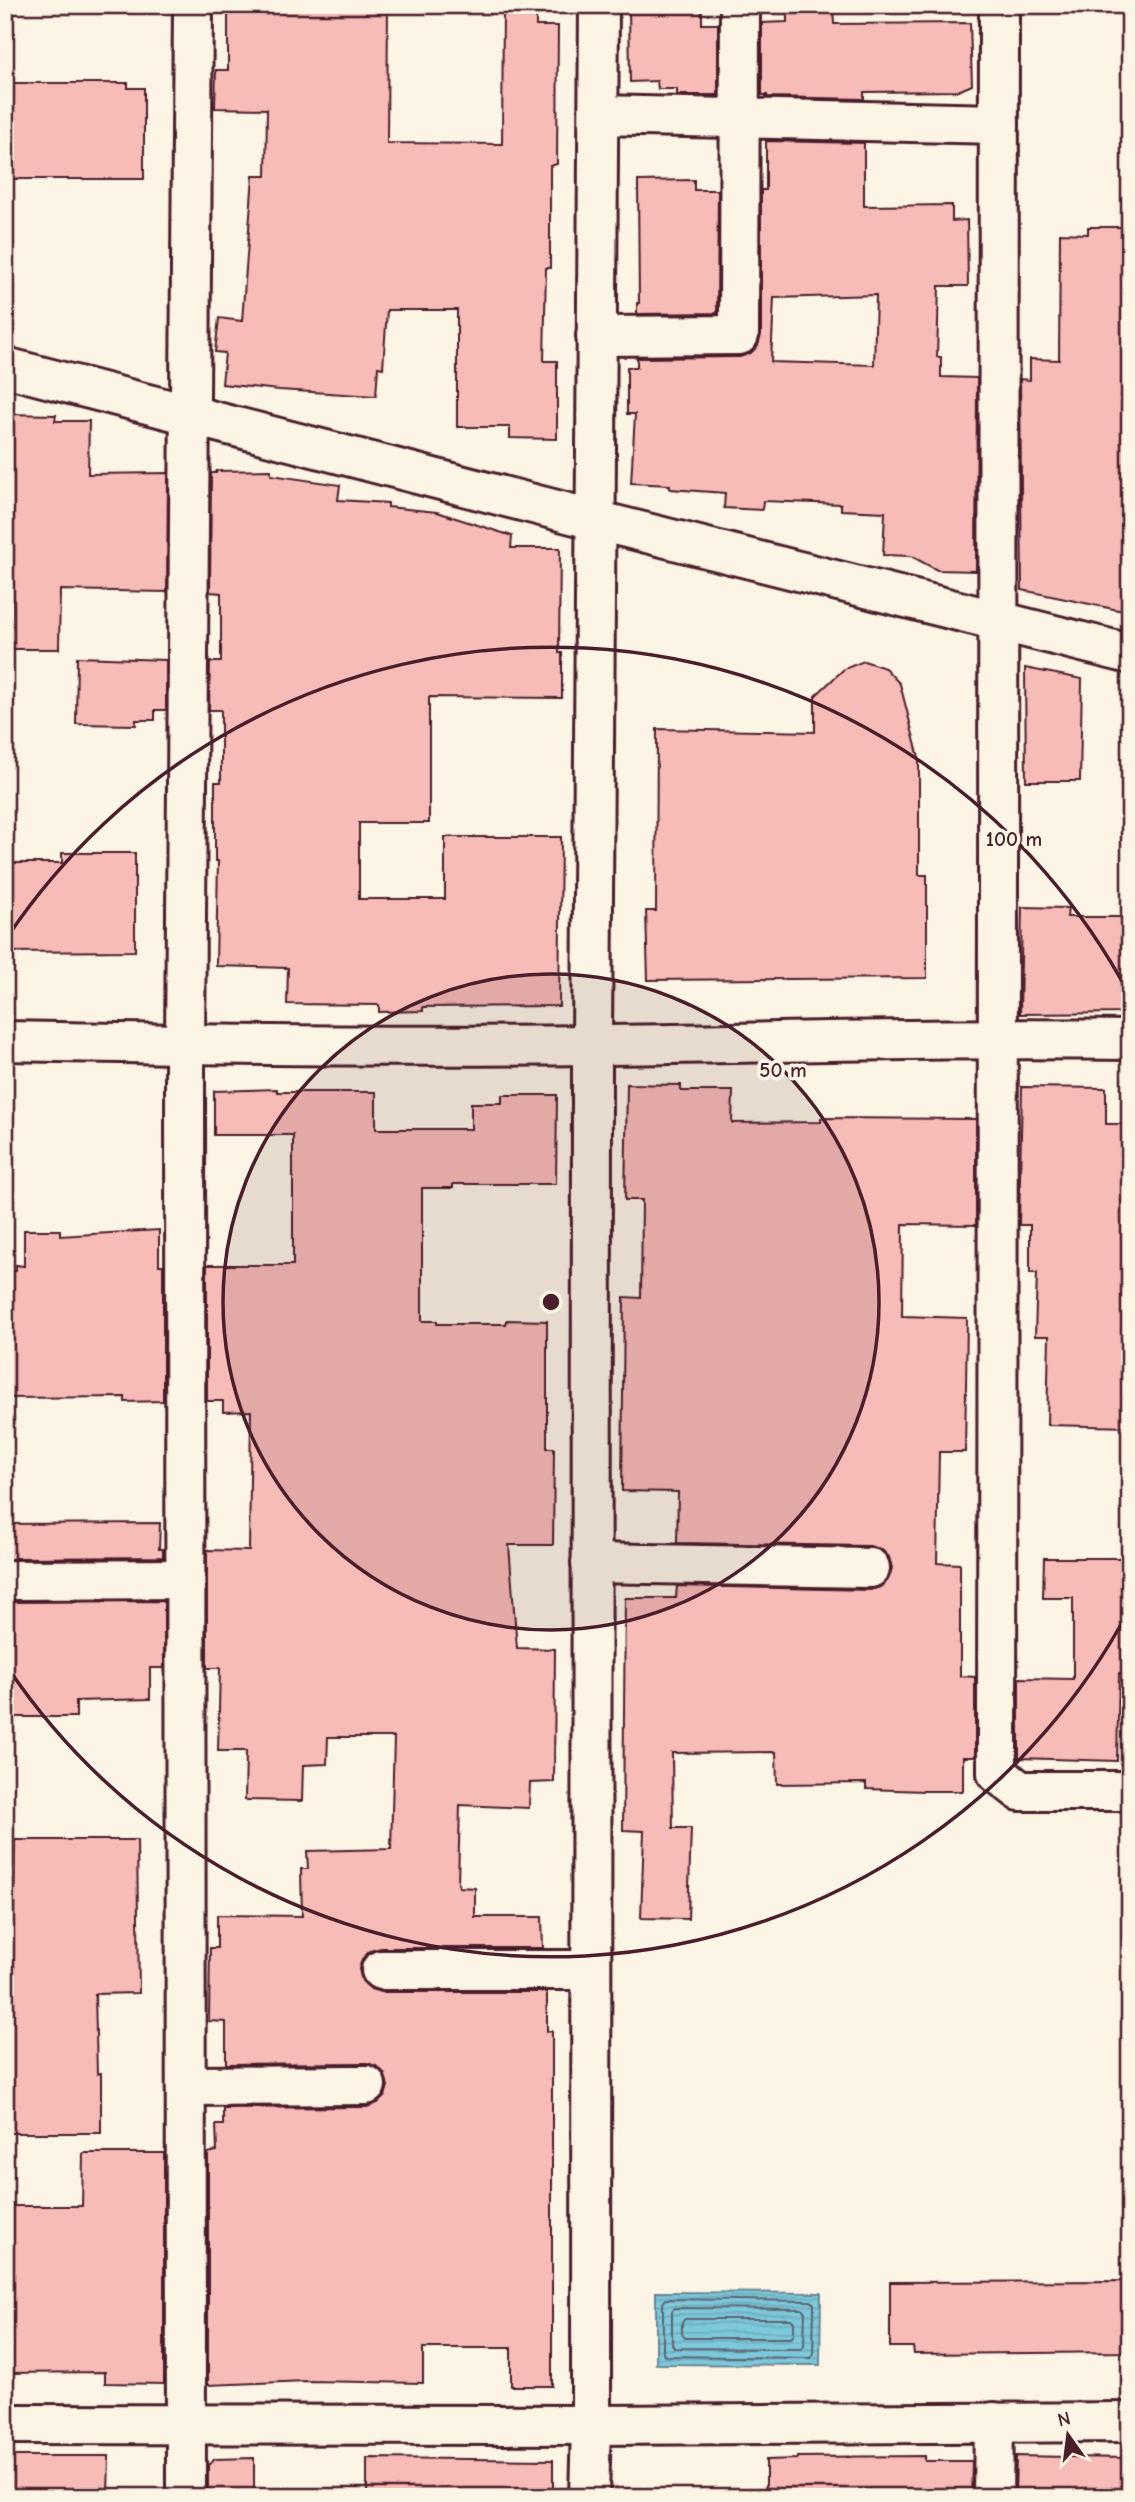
<svg xmlns="http://www.w3.org/2000/svg" width="1135" height="2502" viewBox="0 0 1135 2502" font-family="'Comic Neue',sans-serif">
<defs>
<pattern id="water-rules" width="6" height="5" patternUnits="userSpaceOnUse" patternTransform="scale(1.75)"><rect width="6" height="5" fill="#7cc9db"/><path d="M0 2.5h6" fill="none" stroke="#6dacbc"/></pattern>
</defs>
<rect width="100%" height="100%" fill="#fcf5e5"/>
<filter id="ink" filterUnits="userSpaceOnUse"><feTurbulence type="fractalNoise" baseFrequency=".0143" numOctaves="2"/><feDisplacementMap in="SourceGraphic" scale="14" xChannelSelector="R" yChannelSelector="G"/><feConvolveMatrix kernelMatrix="1 2 1 2 8 2 1 2 1" color-interpolation-filters="sRGB"/></filter>
<g filter="url(#ink)">
<path fill="url(#water-rules)" stroke="#688595" stroke-width="2" d="M 656,2292 L 821,2293 L 820,2365 L 656,2364 Z"/>
<g fill="none" stroke-linecap="round" stroke-linejoin="round">
<g stroke="#5e6371" stroke-width="2">
<path d="M 666,2299 L 811,2301 L 814,2304 L 813,2355 L 810,2358 L 665,2356 L 663,2353 L 663,2303 Z"/>
<path d="M 674,2308 L 802,2309 L 805,2312 L 804,2346 L 801,2349 L 674,2348 L 672,2344 L 672,2311 Z"/>
<path d="M 685,2319 L 791,2319 L 794,2322 L 794,2335 L 791,2338 L 685,2338 L 682,2334 L 682,2322 Z"/>
</g>
</g>
<g fill="#f8bcb8" stroke="#4a1f2b" stroke-width="2" fill-rule="evenodd">
<path d="M 228,5 L 388,5 L 387,143 L 502,144 L 503,10 L 536,10 L 536,26 L 558,26 L 557,164 L 550,166 L 550,268 L 546,268 L 544,361 L 557,361 L 557,439 L 510,438 L 510,427 L 457,427 L 457,310 L 387,310 L 383,368 L 378,367 L 376,396 L 279,390 L 222,384 L 225,353 L 215,352 L 219,318 L 242,321 L 253,176 L 266,176 L 267,109 L 215,108 L 216,70 L 228,70 Z"/>
<path d="M 629,5 L 702,5 L 702,24 L 718,24 L 718,95 L 677,95 L 677,89 L 658,89 L 657,81 L 630,82 Z"/>
<path d="M 787,5 L 833,5 L 834,24 L 970,23 L 972,85 L 958,91 L 864,92 L 864,99 L 767,97 L 767,95 L 762,95 L 762,23 L 787,22 Z"/>
<path d="M 5,83 L 128,83 L 128,88 L 144,88 L 144,179 L 5,179 Z"/>
<path d="M 766,141 L 864,143 L 864,206 L 952,205 L 952,221 L 967,220 L 968,286 L 939,286 L 937,357 L 941,357 L 941,377 L 977,378 L 976,571 L 937,570 L 911,556 L 883,555 L 885,512 L 841,510 L 841,504 L 763,501 L 762,510 L 724,508 L 725,493 L 670,489 L 670,485 L 631,483 L 635,414 L 627,414 L 627,367 L 637,367 L 637,358 L 740,357 L 751,353 L 758,345 L 761,335 L 761,190 L 766,190 ZM 876,295 L 874,365 L 771,362 L 774,298 Z"/>
<path d="M 694,180 L 694,190 L 718,190 L 717,313 L 637,314 L 637,303 L 639,303 L 638,181 Z"/>
<path d="M 1088,227 L 1130,227 L 1130,561 L 1128,612 L 1022,590 L 1020,379 L 1030,380 L 1030,359 L 1059,360 L 1060,233 L 1088,234 Z"/>
<path d="M 5,414 L 56,415 L 55,421 L 89,421 L 88,474 L 168,473 L 167,592 L 60,590 L 59,649 L 11,649 L 12,596 L 5,595 Z"/>
<path d="M 271,470 L 271,475 L 340,485 L 338,500 L 388,503 L 388,507 L 437,512 L 512,536 L 511,548 L 560,548 L 559,653 L 562,653 L 562,698 L 429,697 L 429,823 L 359,823 L 359,899 L 445,899 L 445,837 L 561,837 L 559,1006 L 423,1007 L 423,1011 L 379,1012 L 379,1005 L 287,1004 L 288,968 L 216,966 L 218,861 L 215,861 L 215,782 L 221,782 L 221,710 L 209,710 L 210,662 L 221,662 L 221,593 L 210,592 L 211,473 L 216,473 L 216,471 Z"/>
<path d="M 77,657 L 166,660 L 166,710 L 155,710 L 155,720 L 136,720 L 136,725 L 76,724 Z"/>
<path d="M 864,661 L 885,668 L 900,684 L 919,758 L 919,875 L 927,875 L 927,978 L 648,980 L 646,911 L 656,911 L 657,729 L 815,732 L 815,696 L 844,669 Z"/>
<path d="M 1025,668 L 1082,679 L 1080,781 L 1026,781 Z"/>
<path d="M 62,853 L 135,853 L 135,951 L 5,952 L 5,863 L 62,863 Z"/>
<path d="M 1022,907 L 1068,908 L 1067,917 L 1130,917 L 1130,1013 L 1020,1014 Z"/>
<path d="M 627,1084 L 681,1085 L 681,1091 L 733,1091 L 732,1123 L 821,1122 L 821,1118 L 976,1119 L 976,1225 L 903,1224 L 902,1316 L 967,1318 L 965,1452 L 939,1452 L 937,1563 L 960,1564 L 960,1676 L 975,1677 L 975,1757 L 963,1757 L 963,1791 L 925,1791 L 866,1789 L 866,1783 L 777,1784 L 776,1752 L 672,1753 L 673,1828 L 691,1828 L 688,1919 L 641,1918 L 644,1831 L 623,1830 L 625,1598 L 676,1598 L 677,1586 L 870,1590 L 880,1587 L 888,1580 L 892,1568 L 889,1557 L 882,1550 L 870,1546 L 677,1543 L 678,1492 L 622,1491 L 624,1297 L 641,1298 L 642,1200 L 625,1200 Z"/>
<path d="M 1022,1087 L 1106,1088 L 1106,1124 L 1130,1124 L 1130,1427 L 1047,1425 L 1049,1336 L 1035,1336 L 1037,1273 L 1030,1273 L 1030,1225 L 1019,1225 Z"/>
<path d="M 277,1089 L 277,1092 L 376,1092 L 376,1129 L 471,1129 L 471,1103 L 502,1103 L 502,1095 L 557,1095 L 556,1184 L 453,1184 L 453,1188 L 422,1188 L 422,1321 L 437,1321 L 437,1324 L 506,1324 L 507,1320 L 547,1321 L 547,1448 L 554,1448 L 553,1545 L 509,1545 L 517,1648 L 555,1649 L 554,1782 L 530,1783 L 529,1808 L 460,1805 L 458,1883 L 459,1887 L 475,1888 L 475,1917 L 542,1917 L 543,1948 L 381,1948 L 370,1951 L 362,1959 L 359,1969 L 362,1981 L 371,1989 L 381,1992 L 547,1992 L 547,2031 L 552,2031 L 552,2386 L 511,2386 L 511,2348 L 423,2348 L 423,2383 L 307,2381 L 208,2385 L 208,2153 L 217,2151 L 216,2125 L 223,2125 L 223,2108 L 367,2107 L 378,2103 L 385,2096 L 388,2086 L 384,2073 L 376,2066 L 367,2063 L 226,2064 L 226,2022 L 209,2021 L 210,1948 L 217,1948 L 217,1915 L 302,1916 L 301,1869 L 308,1869 L 307,1851 L 391,1849 L 394,1737 L 328,1737 L 327,1764 L 303,1765 L 302,1801 L 245,1800 L 246,1751 L 218,1751 L 220,1668 L 207,1668 L 207,1550 L 249,1551 L 251,1411 L 223,1412 L 223,1401 L 207,1401 L 207,1265 L 293,1265 L 293,1135 L 214,1135 L 214,1091 Z"/>
<path d="M 24,1230 L 60,1230 L 60,1236 L 159,1230 L 159,1265 L 163,1265 L 163,1401 L 125,1402 L 125,1397 L 5,1398 L 5,1271 L 16,1271 L 16,1265 L 24,1266 Z"/>
<path d="M 160,1523 L 159,1549 L 163,1549 L 163,1557 L 15,1558 L 5,1561 L 5,1524 Z"/>
<path d="M 1044,1558 L 1130,1558 L 1130,1673 L 1119,1673 L 1117,1761 L 1019,1758 L 1019,1678 L 1073,1679 L 1073,1598 L 1043,1598 Z"/>
<path d="M 5,1599 L 15,1602 L 164,1601 L 164,1668 L 150,1668 L 150,1699 L 76,1701 L 76,1717 L 5,1717 Z"/>
<path d="M 15,1840 L 137,1840 L 139,1993 L 95,1994 L 97,2074 L 101,2073 L 101,2133 L 5,2133 L 5,1916 L 13,1916 L 14,1909 Z"/>
<path d="M 83,2153 L 164,2153 L 164,2384 L 105,2383 L 105,2372 L 5,2373 L 5,2206 L 82,2206 Z"/>
<path d="M 1130,2281 L 1130,2352 L 914,2354 L 913,2347 L 890,2347 L 890,2282 Z"/>
<path d="M 5,2456 L 109,2456 L 108,2497 L 5,2497 Z"/>
<path d="M 925,2456 L 925,2461 L 972,2461 L 971,2497 L 766,2497 L 766,2460 L 797,2459 L 797,2457 Z"/>
<path d="M 1016,2456 L 1124,2458 L 1124,2497 L 1015,2497 Z"/>
<path d="M 254,2458 L 254,2497 L 208,2497 L 208,2465 L 215,2459 Z"/>
<path d="M 367,2458 L 553,2460 L 553,2497 L 367,2497 Z"/>
</g>
<g fill="none" stroke-linecap="round" stroke-linejoin="round">
<g stroke="#4a1f2b" stroke-width="44">
<g id="minor">
<path d="M 999,5 L 997,1773 L 1020,1791 L 1130,1791"/>
<path d="M 599,115 L 999,124"/>
<path d="M 596,336 L 739,335 L 740,5"/>
<path d="M 5,367 L 595,520 L 1130,654"/>
<path d="M 5,1041 C 201,1045 397,1047 593,1045 C 772,1043 951,1037 1130,1040"/>
<path d="M 591,1563 L 870,1568"/>
<path d="M 15,1580 L 185,1579"/>
<path d="M 381,1970 L 591,1970"/>
<path d="M 186,2086 L 366,2085"/>
<path d="M 5,2424 L 591,2425 L 1130,2422"/>
<path d="M 186,2497 L 185,1045 L 193,5"/>
<path d="M 589,2497 L 591,2425 L 592,1045 L 599,5"/>
<path d="M 993,2497 L 994,2422"/>
</g>
</g>
<use href="#minor" stroke="#fcf5e5" stroke-width="38"/>
</g>
</g>
<circle cx="551" cy="1302" r="328" fill="#4a1f2b" fill-opacity=".12"/>
<g fill="none" stroke="#4a1f2b" stroke-width="3.5">
<circle cx="551" cy="1302" r="328"/>
<path d="M1129 1610A655 655 0 0 1 8 1668M8 936A655 655 0 0 1 1129 994"/>
</g>
<circle cx="551" cy="1302" r="10" fill="#4a1f2b" stroke="#fcf5e5" stroke-width="3.5"/>
<g font-size="21" text-anchor="middle" font-weight="bold" fill="#4a1f2b" stroke="#fcf5e5" stroke-width="7" stroke-linejoin="round" paint-order="stroke">
<text x="1014" y="846">100 m</text>
<text x="783" y="1077">50 m</text>
</g>
<rect width="1135" height="2502" fill="none" stroke="#fcf5e5" stroke-width="28"/>
<rect x="14" y="14" width="1107" height="2474" fill="none" stroke="#4a1f2b" stroke-width="2.5" filter="url(#ink)"/>
<g transform="translate(1068 2435) rotate(346)" stroke="#fcf5e5" stroke-width="5" paint-order="stroke">
<path d="M0-5L12 26L0 18L-12 26Z" fill="#4a1f2b"/>
<text y="-10" font-size="19" font-weight="bold" text-anchor="middle" fill="#4a1f2b">N</text>
</g>
</svg>
